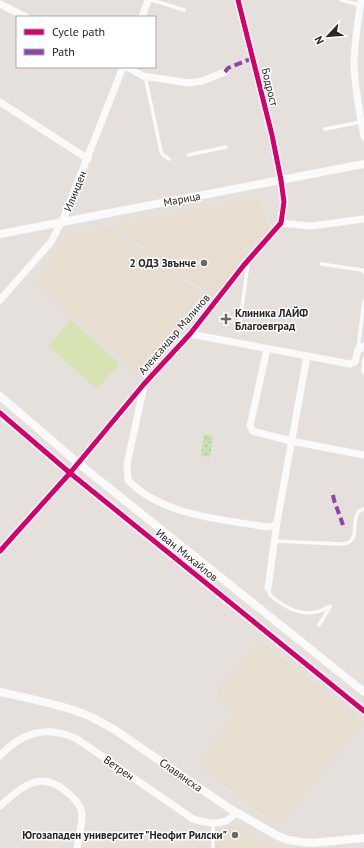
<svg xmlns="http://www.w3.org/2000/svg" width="364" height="848" viewBox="0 0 364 848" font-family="'PT Sans',sans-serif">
<defs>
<pattern id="park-dots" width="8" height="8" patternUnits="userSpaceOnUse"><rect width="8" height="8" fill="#cbdfb5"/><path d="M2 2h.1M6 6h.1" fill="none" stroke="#aebf9c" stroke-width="1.8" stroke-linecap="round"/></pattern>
</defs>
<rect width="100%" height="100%" fill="#e5e0dc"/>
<g fill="#e8ded0">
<path d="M 259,199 L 270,229 L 213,297 L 114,225 Z"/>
<path d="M 109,226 L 209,300 L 139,375 L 36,283 L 68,235 Z"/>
<path d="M 260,641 L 364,722 L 364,724 L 278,825 L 198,765 L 235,713 L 216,693 Z"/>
<path d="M 237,823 L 257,841 L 283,848 L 210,848 L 224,829 Z"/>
</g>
<path fill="url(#park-dots)" d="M 204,434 L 213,436 L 210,457 L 201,456 Z"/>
<path fill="#d7e3b3" d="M 71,320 L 119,364 L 97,389 L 48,346 Z"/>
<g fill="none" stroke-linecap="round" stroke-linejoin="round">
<g stroke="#fbfafa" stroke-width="3.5">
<path d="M 152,0 L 184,10"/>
<path d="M 341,0 L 360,5"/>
<path d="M 145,76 L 161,151 L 163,155 L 169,159"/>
<path d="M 325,129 L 361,122"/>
<path d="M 188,155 L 226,147"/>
<path d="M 321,264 L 362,270 L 364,272"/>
<path d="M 239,331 L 248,263"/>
<path d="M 358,349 L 364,301"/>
<path d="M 363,372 L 364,359"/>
<path d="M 274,541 L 340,544 C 343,544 347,544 349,542 C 360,537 349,512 364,509"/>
<path d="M 268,588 L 270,595 C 287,610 309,620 330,606"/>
<path d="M 319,625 L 330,607"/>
<path d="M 213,823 L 213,848"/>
</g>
<g stroke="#fbfafa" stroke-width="7">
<path d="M 361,0 C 358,20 355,40 354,61 C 354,87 360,112 364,137"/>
<path d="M 0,4 L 26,17"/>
<path d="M 142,17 L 148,0"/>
<path d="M 127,67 L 143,76 L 189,83 L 202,81 L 225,72"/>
<path d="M 0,102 L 88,159"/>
<path d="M 281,223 L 311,226 L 364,219"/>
<path d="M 0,300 L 51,242 L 64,217 L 123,67"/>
<path d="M 190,334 L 350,364 L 355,362 L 358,350 L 364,346"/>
<path d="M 267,349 L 250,426 L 253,431 L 291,441 L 364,455"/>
<path d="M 144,386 L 127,464 L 128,480 C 162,516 221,519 267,527 L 273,526 L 277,522 L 307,356"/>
<path d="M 0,551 L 70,473 L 144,384 L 190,334 L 244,265 L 281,223 L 284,202 L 281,180 L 272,135 L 238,0"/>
<path d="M 268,588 L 277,522"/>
<path d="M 0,756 C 21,732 48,725 77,739 L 193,819 C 204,822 215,825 226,821 C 229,819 233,815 237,813"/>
<path d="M 0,806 C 23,786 41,768 69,794 C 75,799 81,806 82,814 C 82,825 79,837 77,848"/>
</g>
<g stroke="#fbfafa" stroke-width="8">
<path d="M 0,234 L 364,164"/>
<path d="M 0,396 L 78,463 L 364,692"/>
<path d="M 0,413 L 70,473 L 364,711"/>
<path d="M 0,692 C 26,698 53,703 79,712 C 91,716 103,723 115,730 L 229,808 L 276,835 L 288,840 L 302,842 L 313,843 L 364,838"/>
</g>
<g stroke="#8e44ad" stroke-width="4" stroke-dasharray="8 4" stroke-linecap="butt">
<path d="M 225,72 L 228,68 L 253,58"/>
<path d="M 333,495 L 334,500 L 343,525"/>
</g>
<g stroke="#fff" stroke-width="8">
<g id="cycleway">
<path d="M 0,413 L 70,473 L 364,711"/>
<path d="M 0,551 L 70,473 L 144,384 L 190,334 L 244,265 L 281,223 L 284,202 L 281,180 L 272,135 L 238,0"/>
</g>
</g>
<use href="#cycleway" stroke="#d6006c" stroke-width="5"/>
</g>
<g fill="#6a6866" stroke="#fff" stroke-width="1.5">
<circle cx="204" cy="263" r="4"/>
<path d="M224 313h4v4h4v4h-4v4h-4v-4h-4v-4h4z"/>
<circle cx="235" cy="835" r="4"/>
</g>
<g text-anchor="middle" stroke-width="3" stroke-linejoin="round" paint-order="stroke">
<g font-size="11" fill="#272727" stroke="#fff">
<text transform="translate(270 87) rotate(76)" y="4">Бодрост</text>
<text transform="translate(75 191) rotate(-68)" y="4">Илинден</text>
<text transform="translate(182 199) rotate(-11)" y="4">Марица</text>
<text transform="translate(174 334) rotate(-49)" y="4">Александър Малинов</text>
<text transform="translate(187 555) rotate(39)" y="4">Иван Михайлов</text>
<text transform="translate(119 768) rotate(35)" y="4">Ветрен</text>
<text transform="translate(181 775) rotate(35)" y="4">Славянска</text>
</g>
<g font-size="11" font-weight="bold" fill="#272727" stroke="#fff" text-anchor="end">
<text x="196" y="267">2 ОДЗ Звънче</text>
<text x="235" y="317" text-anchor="start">Клиника ЛАЙФ<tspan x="235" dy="13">Благоевград</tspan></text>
<text x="227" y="839">Югозападен университет "Неофит Рилски"</text>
</g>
</g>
<rect x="16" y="16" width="140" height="52" fill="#ffffff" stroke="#a9a9a9"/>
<rect x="24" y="29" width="20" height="6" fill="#d6006c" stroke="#a9a9a9"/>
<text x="52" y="36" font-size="12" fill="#272727">Cycle path</text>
<rect x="24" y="49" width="20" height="6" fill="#8e44ad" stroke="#a9a9a9"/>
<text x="52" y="56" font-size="12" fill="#272727">Path</text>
<g transform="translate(328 36) rotate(244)" stroke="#ffffff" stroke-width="3" paint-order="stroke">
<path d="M0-3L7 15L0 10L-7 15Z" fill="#272727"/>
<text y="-6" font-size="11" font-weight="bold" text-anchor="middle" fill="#272727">N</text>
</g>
</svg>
